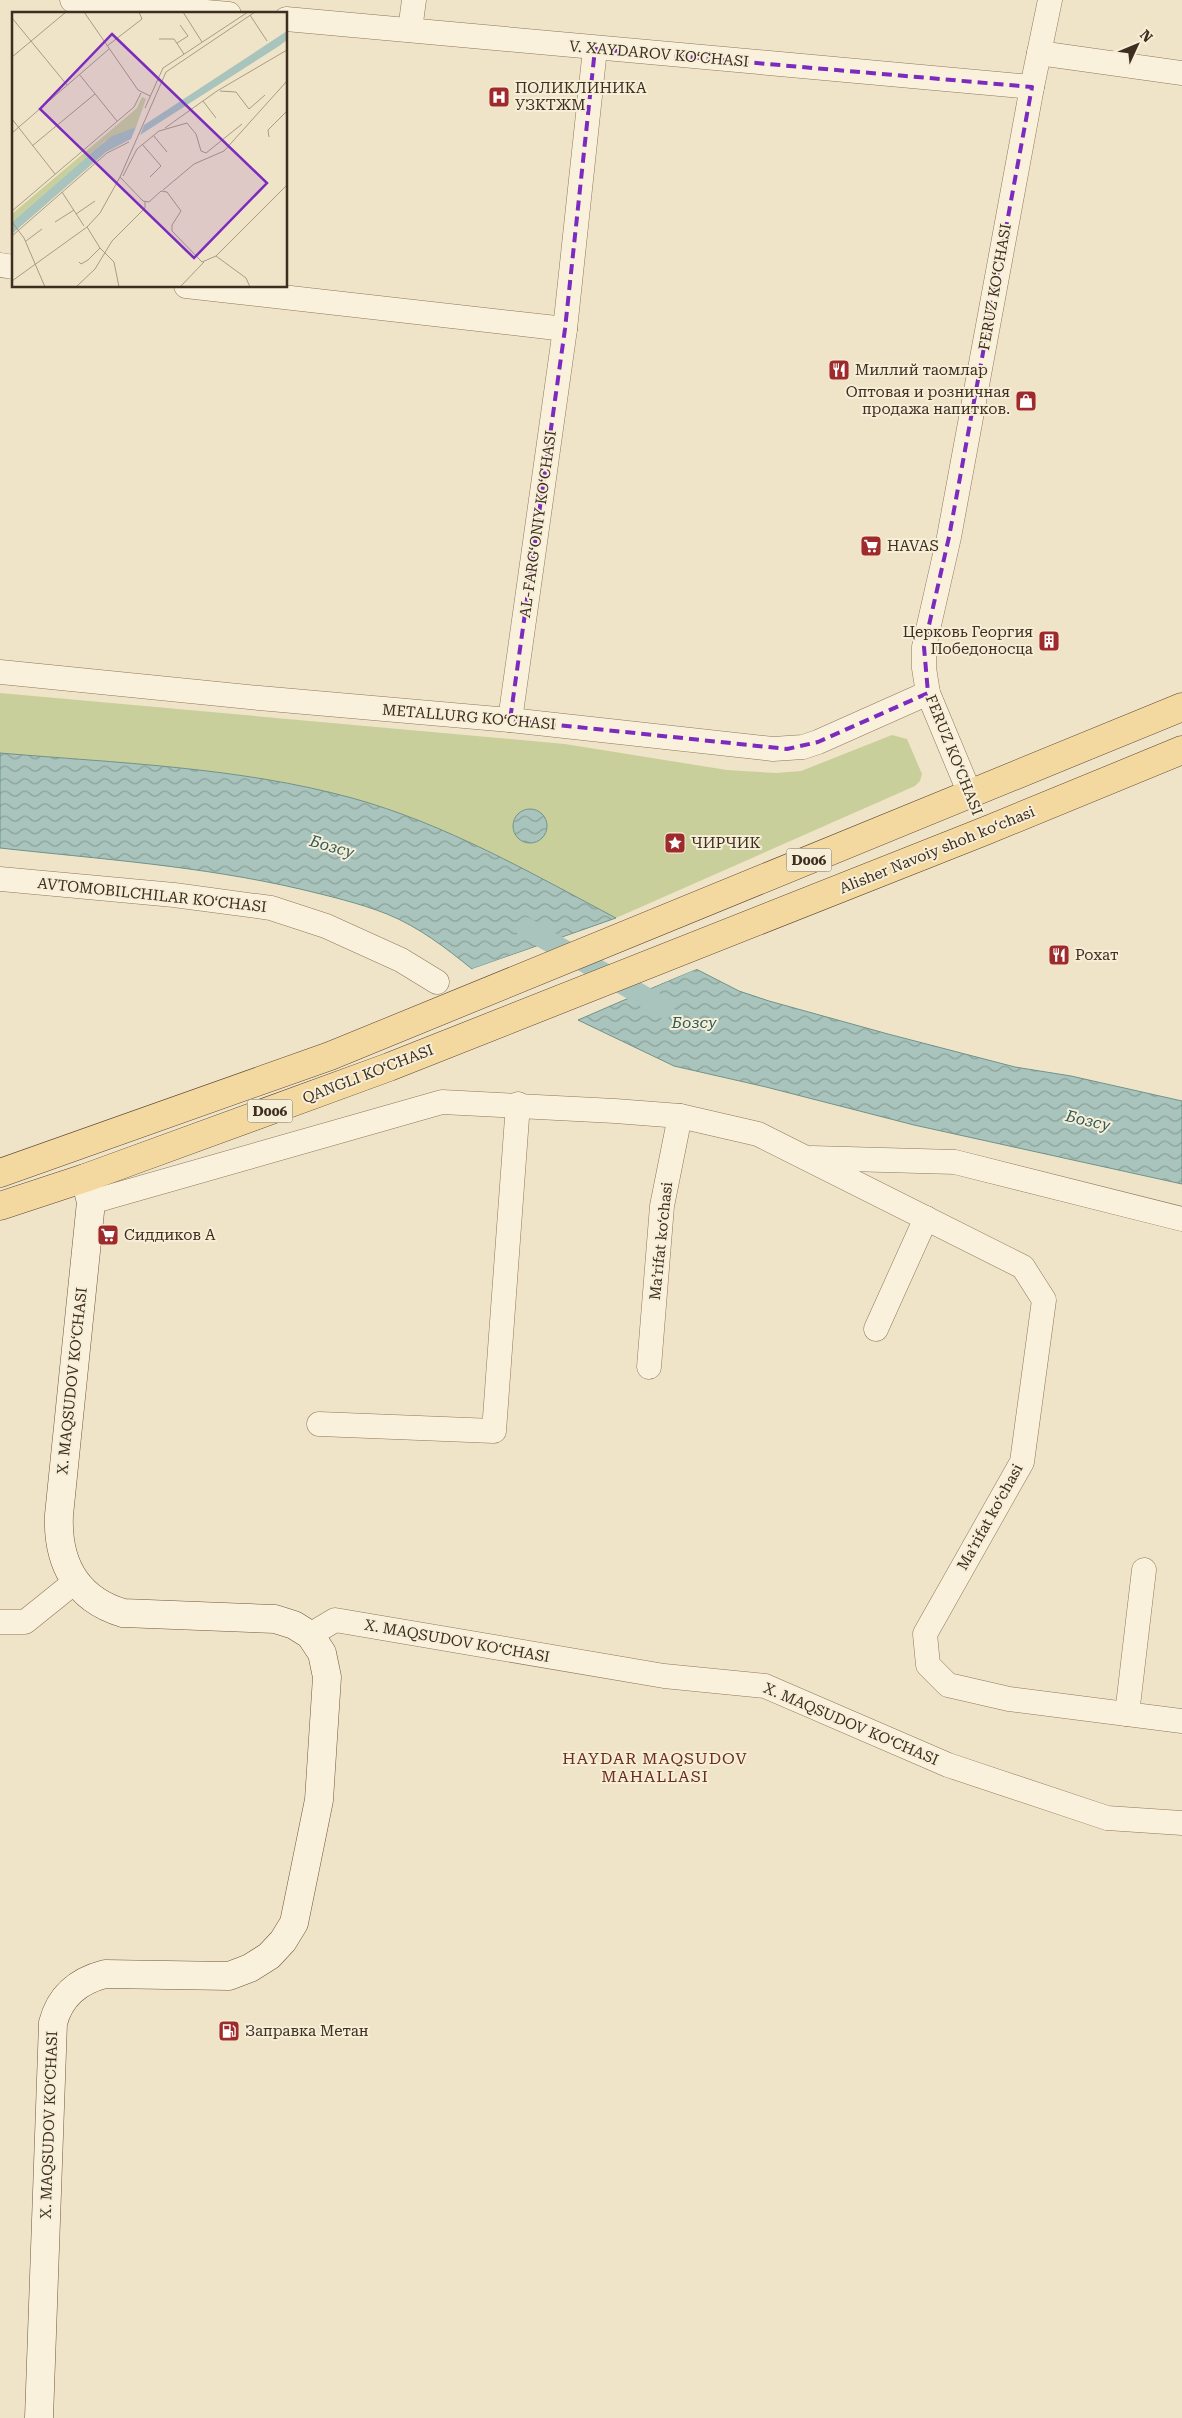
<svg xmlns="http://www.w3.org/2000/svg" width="1182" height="2418" viewBox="0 0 1182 2418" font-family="'Roboto Serif',serif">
<defs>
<pattern id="water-waves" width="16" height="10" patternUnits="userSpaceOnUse" patternTransform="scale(1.25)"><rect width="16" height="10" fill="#a9c4bc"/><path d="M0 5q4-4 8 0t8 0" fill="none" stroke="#8ba098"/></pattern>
</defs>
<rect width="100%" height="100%" fill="#f0e4c8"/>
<path fill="#c9cf9b" d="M 0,693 L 565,744 L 727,770 L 776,773 L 801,771 L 892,735 L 907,739 L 922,774 L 920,781 L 915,786 L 616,918 C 531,873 446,824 352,798 C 238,767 117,763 0,753 Z"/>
<g fill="url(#water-waves)" stroke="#6f938a">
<path d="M 0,753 C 117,763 238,767 352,798 C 446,824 531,873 616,918 L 472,969 C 446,948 419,927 387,914 C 359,903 329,896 300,889 C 201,866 100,859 0,848 Z"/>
<circle cx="530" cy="826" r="17"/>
<path d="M 696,969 L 739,991 L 769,1001 L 888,1034 L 1015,1067 L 1071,1076 L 1182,1101 L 1182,1184 L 914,1125 L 766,1087 L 674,1066 L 578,1020 Z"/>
</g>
<g fill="#f0e4c8">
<path d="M 619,918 L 617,921 L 475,971 L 472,969 Z"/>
<path d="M 695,967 L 699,968 L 575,1019 L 577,1018 Z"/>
</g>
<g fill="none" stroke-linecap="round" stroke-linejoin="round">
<path stroke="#a9c4bc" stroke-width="21" d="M 526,928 L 664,1008"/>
<g stroke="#8d765c" stroke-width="25">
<g id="street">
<path d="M 72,0 L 229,14"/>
<path d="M 286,19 L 1032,87"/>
<path d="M 410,30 L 414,0"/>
<path d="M 1039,53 L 1182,73"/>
<path d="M 0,265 L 14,267"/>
<path d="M 186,286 L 565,329"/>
<path d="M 0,672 L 259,698 L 510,720 L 773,749 L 803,747 L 818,742 L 928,693"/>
<path d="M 510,720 L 565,329 L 595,49"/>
<path d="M 970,794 L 928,693 L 924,668 L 924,647 L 949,537 L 1032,87 L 1050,0"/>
<path d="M 0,879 L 174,895 L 271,908 L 326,926 L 401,960 L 437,982"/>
<path d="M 812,1158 L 955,1162 L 1182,1219"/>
<path d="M 91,1202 L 442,1102 L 615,1111 L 680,1116 L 758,1134 L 1023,1267 L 1044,1300 L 1022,1462 L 925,1634 L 928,1665 L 948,1685 L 1009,1699 L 1182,1721"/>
<path d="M 876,1329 L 926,1218"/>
<path d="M 649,1367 L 662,1206 L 680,1116"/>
<path d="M 319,1424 L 494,1431 L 518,1104"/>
<path d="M 0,1622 L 25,1622 L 76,1581"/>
<path d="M 310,1635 L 335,1620 L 664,1676 L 765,1686 L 948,1765 L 1107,1818 L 1182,1823"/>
<path d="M 1127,1714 L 1144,1570"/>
</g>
</g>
<g stroke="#6f573f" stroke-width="29">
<path id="secondary" d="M 39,2418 L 53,2023 C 60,1996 78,1981 105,1974 L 229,1976 L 250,1968 L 269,1956 L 283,1941 L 294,1923 L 319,1800 L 327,1677 L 322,1653 L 310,1635 L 294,1625 L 275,1619 L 123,1613 C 76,1599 57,1562 59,1515 L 91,1202 L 85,1178"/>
</g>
<g stroke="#5b4430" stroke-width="29">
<g id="primary">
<path d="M 0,1173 L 330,1056 L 1182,707"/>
<path d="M 0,1206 L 85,1178 L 389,1067 L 985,831 L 1182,750"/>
</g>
</g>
<use href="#street" stroke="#faf1dc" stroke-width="24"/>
<use href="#secondary" stroke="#faf1dc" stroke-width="28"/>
<use href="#primary" stroke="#f3d9a0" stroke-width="28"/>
</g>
<path fill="none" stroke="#7b2cbf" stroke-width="4" stroke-dasharray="10 6" stroke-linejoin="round" d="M 595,49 L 1032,87 L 949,537 L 924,647 L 928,693 L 818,742 L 787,749 L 510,720 L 565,329 Z"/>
<defs>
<g id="hospital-square" transform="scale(1.125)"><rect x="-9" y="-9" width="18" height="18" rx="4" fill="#9e2a2b" stroke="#f7eed8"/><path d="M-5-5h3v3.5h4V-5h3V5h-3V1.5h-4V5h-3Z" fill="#fff"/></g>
<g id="restaurant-square" transform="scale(1.125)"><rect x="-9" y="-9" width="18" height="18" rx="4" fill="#9e2a2b" stroke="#f7eed8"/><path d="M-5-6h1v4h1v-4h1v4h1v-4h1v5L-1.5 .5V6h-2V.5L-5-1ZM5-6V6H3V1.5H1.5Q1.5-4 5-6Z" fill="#fff"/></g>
<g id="shop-square" transform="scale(1.125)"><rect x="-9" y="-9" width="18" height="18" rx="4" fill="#9e2a2b" stroke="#f7eed8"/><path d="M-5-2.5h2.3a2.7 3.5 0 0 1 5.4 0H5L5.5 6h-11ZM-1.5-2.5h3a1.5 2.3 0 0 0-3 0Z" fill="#fff"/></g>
<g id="supermarket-square" transform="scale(1.125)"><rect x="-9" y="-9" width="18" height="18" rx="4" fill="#9e2a2b" stroke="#f7eed8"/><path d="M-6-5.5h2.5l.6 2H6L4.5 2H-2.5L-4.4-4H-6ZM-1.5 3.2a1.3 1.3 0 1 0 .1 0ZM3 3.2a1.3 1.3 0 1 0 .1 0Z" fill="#fff"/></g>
<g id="building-square" transform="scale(1.125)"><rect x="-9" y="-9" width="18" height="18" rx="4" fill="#9e2a2b" stroke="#f7eed8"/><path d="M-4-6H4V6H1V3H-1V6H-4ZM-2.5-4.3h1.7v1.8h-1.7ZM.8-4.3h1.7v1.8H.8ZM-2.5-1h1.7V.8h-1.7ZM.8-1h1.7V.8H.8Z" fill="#fff"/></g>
<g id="sight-square" transform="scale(1.125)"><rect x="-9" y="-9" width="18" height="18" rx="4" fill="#9e2a2b" stroke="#f7eed8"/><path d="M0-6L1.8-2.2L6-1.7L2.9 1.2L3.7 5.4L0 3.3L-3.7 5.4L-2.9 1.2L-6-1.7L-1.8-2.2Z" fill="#fff"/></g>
<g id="fuel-square" transform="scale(1.125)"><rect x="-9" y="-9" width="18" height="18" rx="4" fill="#9e2a2b" stroke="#f7eed8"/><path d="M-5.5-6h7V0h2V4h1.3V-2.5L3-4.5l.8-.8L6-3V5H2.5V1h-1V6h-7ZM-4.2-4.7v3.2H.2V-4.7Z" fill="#fff"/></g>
</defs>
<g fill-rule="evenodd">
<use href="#hospital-square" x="499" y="97"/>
<use href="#restaurant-square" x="839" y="370"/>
<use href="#shop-square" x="1026" y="401"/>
<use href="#supermarket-square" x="871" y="546"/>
<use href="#building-square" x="1049" y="641"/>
<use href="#sight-square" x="675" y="843"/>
<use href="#restaurant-square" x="1059" y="955"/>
<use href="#supermarket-square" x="108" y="1235"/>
<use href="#fuel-square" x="229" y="2031"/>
</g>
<g text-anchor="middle" stroke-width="4" stroke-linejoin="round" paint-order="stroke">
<g fill="#f7eed8" stroke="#756857" stroke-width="1">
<rect x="786.5" y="848.5" width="45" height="23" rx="4"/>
<rect x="247.5" y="1099.5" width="45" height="23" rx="4"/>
</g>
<g font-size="14" font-weight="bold" fill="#3d2e20">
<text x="809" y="865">D006</text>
<text x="270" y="1116">D006</text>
</g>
<g font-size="15" fill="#3d2e20" stroke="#f7eed8">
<text transform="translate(659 54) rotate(5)" y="5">V. XAYDAROV KO‘CHASI</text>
<text transform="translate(995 287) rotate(-80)" y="5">FERUZ KO‘CHASI</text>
<text transform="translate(538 524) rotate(-82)" y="5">AL-FARG‘ONIY KO‘CHASI</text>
<text transform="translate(469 717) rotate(5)" y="5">METALLURG KO‘CHASI</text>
<text transform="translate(954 755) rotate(68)" y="5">FERUZ KO‘CHASI</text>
<text transform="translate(937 850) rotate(-22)" y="5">Alisher Navoiy shoh koʻchasi</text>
<text transform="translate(152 895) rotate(6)" y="5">AVTOMOBILCHILAR KO‘CHASI</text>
<text transform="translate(368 1074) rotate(-21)" y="5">QANGLI KO‘CHASI</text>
<text transform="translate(661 1241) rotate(-84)" y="5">Maʼrifat ko‘chasi</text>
<text transform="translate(72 1381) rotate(-84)" y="5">X. MAQSUDOV KO‘CHASI</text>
<text transform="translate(990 1517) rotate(-61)" y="5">Maʼrifat ko‘chasi</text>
<text transform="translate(457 1641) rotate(10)" y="5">X. MAQSUDOV KO‘CHASI</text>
<text transform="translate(851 1724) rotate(23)" y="5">X. MAQSUDOV KO‘CHASI</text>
<text transform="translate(49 2125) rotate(-88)" y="5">X. MAQSUDOV KO‘CHASI</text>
</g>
<g font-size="15" fill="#3d2e20" stroke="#f7eed8" text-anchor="start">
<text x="515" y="93">ПОЛИКЛИНИКА<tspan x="515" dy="17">УЗКТЖМ</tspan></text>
<text x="855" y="375">Миллий таомлар</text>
<text x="1010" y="397" text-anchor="end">Оптовая и розничная<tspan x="1010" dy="17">продажа напитков.</tspan></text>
<text x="887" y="551">HAVAS</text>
<text x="1033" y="637" text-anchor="end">Церковь Георгия<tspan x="1033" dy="17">Победоносца</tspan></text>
<text x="691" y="848">ЧИРЧИК</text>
<text x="1075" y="960">Рохат</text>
<text x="124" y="1240">Сиддиков А</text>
<text x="245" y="2036">Заправка Метан</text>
</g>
<g font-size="16" font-style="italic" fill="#2f5d5a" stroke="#f7eed8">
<text transform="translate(332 846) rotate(16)" y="6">Бозсу</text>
<text x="694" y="1028">Бозсу</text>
<text transform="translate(1088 1120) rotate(13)" y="6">Бозсу</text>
</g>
<g font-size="16" letter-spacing="1" fill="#6b2e1e" stroke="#f7eed8">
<text x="655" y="1764">HAYDAR MAQSUDOV<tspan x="655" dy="18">MAHALLASI</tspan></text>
</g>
</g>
<g transform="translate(12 12)">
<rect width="275" height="275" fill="#f0e4c8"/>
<path d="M 130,85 L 134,87 L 124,115 L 93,129 L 1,209 L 0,202 L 125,96 Z" fill="#c9cf9b"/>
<path d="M 275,19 L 275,28 L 267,34 L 128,123 L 132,113 ZM 124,115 L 119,127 L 94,140 L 0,222 L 0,210 L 85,136 L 100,124 Z" fill="#a9c4bc"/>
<path fill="none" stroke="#a89b85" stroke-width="1" d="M 72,0 L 126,78 L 138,84M 171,0 L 190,30M 238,3 L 255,29M 0,6 L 55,73M 147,27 L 162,27 L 172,42M 165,31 L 176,24 L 168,13M 95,34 L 130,7 L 127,0M 0,45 L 54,0M 67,62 L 105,109M 208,79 L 224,80 L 237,97 L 253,83M 191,89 L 204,106M 133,96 L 151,56 L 236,0M 0,107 L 43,162M 153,116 L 205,79 L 275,38M 0,121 L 97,37M 141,123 L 155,140M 257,125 L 256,118 L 275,99M 130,132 L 149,154 L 138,165M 20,134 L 83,82M 111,164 L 125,137 L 147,119 L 175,111 L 184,122 L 189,139 L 194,141 L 230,112M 108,165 L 131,189 L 137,190 L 149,179 L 155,180 L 169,199 L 160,213 L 160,219 L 190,250 L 204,244M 151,178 L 182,152 L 212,139 L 275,69M 50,180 L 72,214M 0,199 L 122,95 L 129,81M 64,202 L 83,189M 0,210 L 12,226 L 33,275M 43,210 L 62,198M 75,215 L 88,236 L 102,250 L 107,275M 0,224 L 95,141 L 117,130M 14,229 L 30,217M 204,244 L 275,173M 204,244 L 234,266 L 238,275M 67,250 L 69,252 L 76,248 L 88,236M 0,269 L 75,215 L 88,201 L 108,165 L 154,60 L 243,0M 64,275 L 83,257 L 100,229 L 133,196 L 133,190M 168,275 L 192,250"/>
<path fill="#7b2cbf" fill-opacity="0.15" stroke="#7b2cbf" stroke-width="2.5" d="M 100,22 L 255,171 L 182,246 L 28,97 Z"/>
<rect width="275" height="275" fill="none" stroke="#3d2e20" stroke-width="2.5"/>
</g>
<g transform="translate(1137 45) rotate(46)" stroke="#f7eed8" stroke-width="4" paint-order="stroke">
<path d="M0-4L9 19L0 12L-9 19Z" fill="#3d2e20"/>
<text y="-8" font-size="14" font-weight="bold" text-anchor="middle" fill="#3d2e20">N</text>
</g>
</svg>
